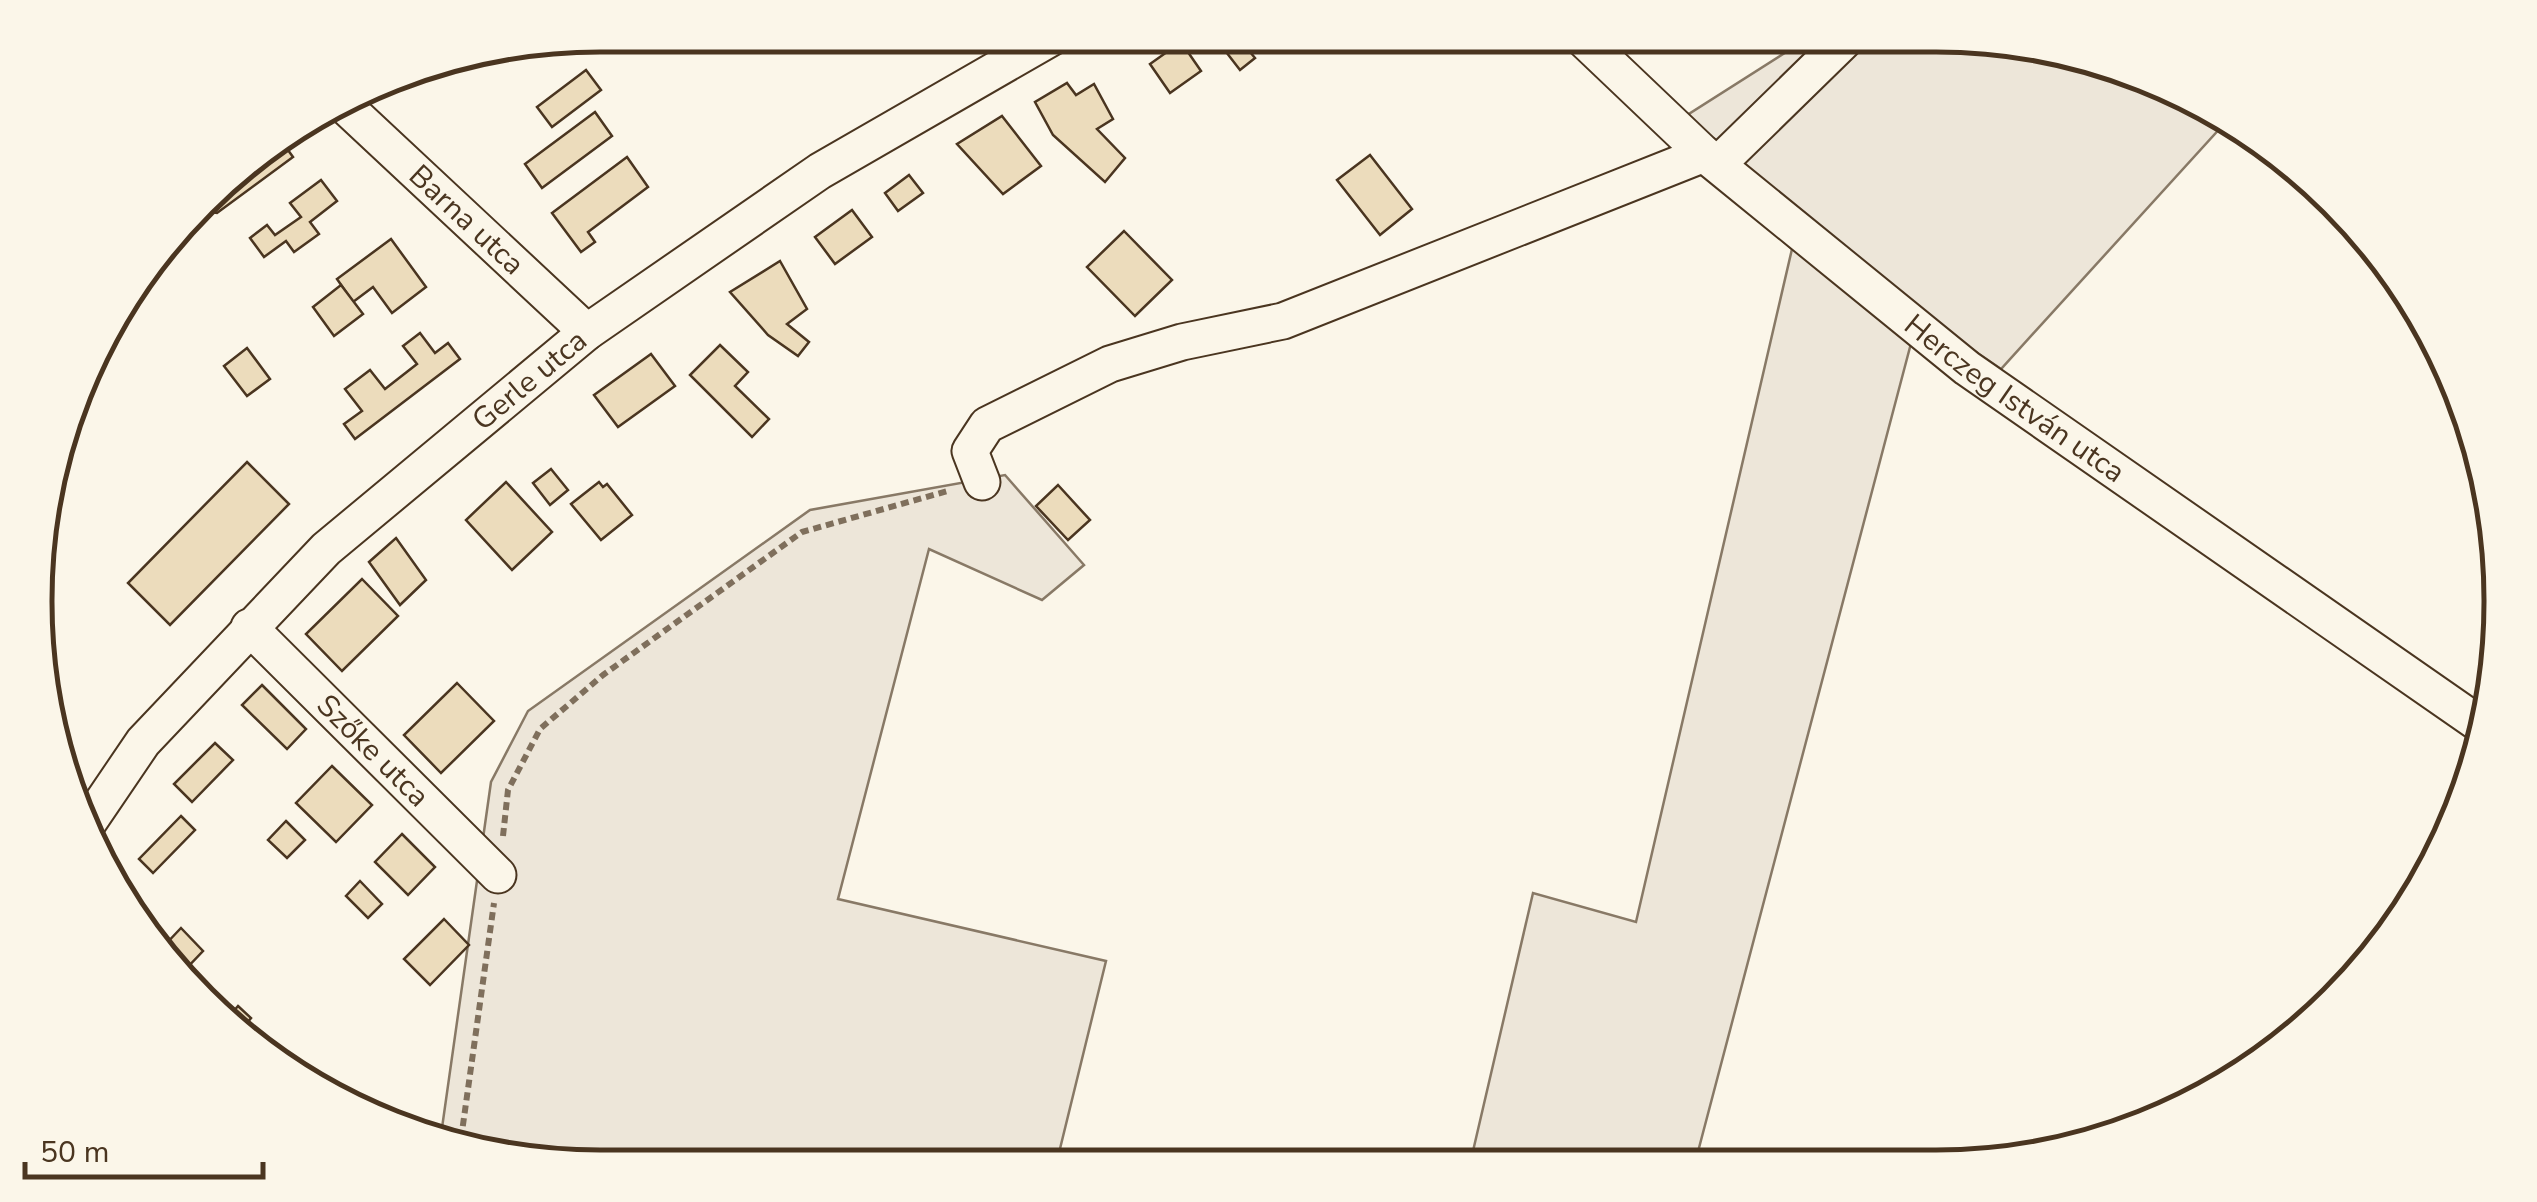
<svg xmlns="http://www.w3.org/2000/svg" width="2537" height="1202" viewBox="0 0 2537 1202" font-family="'Nunito Sans',sans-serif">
<rect width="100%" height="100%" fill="#fbf6e9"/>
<g fill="#ede6d9" stroke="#887966" stroke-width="2.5">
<path d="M 1813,35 L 1937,35 L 2153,78 L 2223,125 L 2001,369 L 1919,313 L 1695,1163 L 1470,1164 L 1533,893 L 1636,922 L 1792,249 L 1659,133 Z"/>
<path d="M 1005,475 L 1084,565 L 1042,600 L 929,549 L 838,899 L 1106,961 L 1056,1165 L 600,1167 L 441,1135 L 491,782 L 528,711 L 810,510 Z"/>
</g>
<g fill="#ecdcbc" stroke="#4a3520" stroke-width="2.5">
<path d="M 1213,35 L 1236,35 L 1255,58 L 1240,70 Z"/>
<path d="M 1181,42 L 1201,71 L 1170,93 L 1150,64 Z"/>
<path d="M 586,70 L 601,90 L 552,127 L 537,107 Z"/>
<path d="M 1067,83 L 1076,95 L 1094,84 L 1113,119 L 1097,129 L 1125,158 L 1105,182 L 1053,135 L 1035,102 Z"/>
<path d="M 595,112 L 612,136 L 542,188 L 525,164 Z"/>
<path d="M 1002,116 L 1041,166 L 1003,194 L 957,144 Z"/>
<path d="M 280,139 L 293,157 L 217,213 L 204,211 L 256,152 Z"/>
<path d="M 1370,155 L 1412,209 L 1380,235 L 1337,180 Z"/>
<path d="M 627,157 L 648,187 L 588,232 L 595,242 L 581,252 L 552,213 Z"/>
<path d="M 909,175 L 923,193 L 898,211 L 885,193 Z"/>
<path d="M 321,180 L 337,201 L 310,222 L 319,234 L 294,252 L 286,241 L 264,257 L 250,238 L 267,225 L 275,235 L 301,217 L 290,203 Z"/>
<path d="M 852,210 L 872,237 L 835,264 L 815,237 Z"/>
<path d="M 1124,231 L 1172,280 L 1135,316 L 1087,267 Z"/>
<path d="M 391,239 L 426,287 L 392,313 L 373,287 L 353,302 L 337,279 Z"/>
<path d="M 780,261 L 807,309 L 787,324 L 809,342 L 798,356 L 768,335 L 730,292 Z"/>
<path d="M 341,285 L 363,314 L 334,336 L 313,307 Z"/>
<path d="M 420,333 L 435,353 L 448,343 L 460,359 L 355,439 L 344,424 L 362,411 L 345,389 L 370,370 L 385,389 L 417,364 L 403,346 Z"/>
<path d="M 720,345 L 748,372 L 735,386 L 769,419 L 752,437 L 690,375 Z"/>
<path d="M 247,348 L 270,379 L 247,396 L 224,366 Z"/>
<path d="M 651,354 L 675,386 L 618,427 L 594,395 Z"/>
<path d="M 247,462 L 289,504 L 170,625 L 128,583 Z"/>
<path d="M 551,469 L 568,490 L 550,505 L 533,483 Z"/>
<path d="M 506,482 L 552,532 L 512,570 L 466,520 Z"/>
<path d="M 599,482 L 603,487 L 607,484 L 632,515 L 601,540 L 571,504 Z"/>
<path d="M 1058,485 L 1090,520 L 1068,540 L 1036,506 Z"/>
<path d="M 396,538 L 426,580 L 400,605 L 369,562 Z"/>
<path d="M 362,579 L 398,616 L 342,671 L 306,634 Z"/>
<path d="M 457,683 L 494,721 L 441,773 L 404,735 Z"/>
<path d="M 262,685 L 306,729 L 287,749 L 242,705 Z"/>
<path d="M 215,743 L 233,760 L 192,802 L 174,784 Z"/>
<path d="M 332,766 L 372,805 L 336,842 L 296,803 Z"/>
<path d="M 181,816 L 195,830 L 153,873 L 139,859 Z"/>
<path d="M 286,821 L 305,840 L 287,858 L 268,840 Z"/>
<path d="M 402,834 L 435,867 L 408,895 L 375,862 Z"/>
<path d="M 360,881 L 382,904 L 368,918 L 346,896 Z"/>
<path d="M 444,919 L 469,945 L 430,985 L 404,959 Z"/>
<path d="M 181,928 L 203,951 L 181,974 L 162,948 Z"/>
<path d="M 238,1006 L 251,1018 L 242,1029 L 227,1019 Z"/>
</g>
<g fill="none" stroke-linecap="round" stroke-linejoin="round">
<g stroke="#4a3520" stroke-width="39">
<g id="minor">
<path id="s1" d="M 1579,35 L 1704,154 L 1967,368 L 2478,723"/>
<path id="s2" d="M 344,105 L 587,332"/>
<path d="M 1718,164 L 1850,35"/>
<path d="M 982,482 L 970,451 L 987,425 L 1110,364 L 1182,342 L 1283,321 L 1704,154"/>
<path id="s3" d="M 249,627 L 498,875"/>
<path id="s4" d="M 86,826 L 143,742 L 326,549 L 587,332 L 820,171 L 1056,35"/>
</g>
</g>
<g stroke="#7f6f5c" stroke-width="6" stroke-dasharray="8 5" stroke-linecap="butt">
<path d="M 503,836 L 508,790 L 540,729 L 603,675 L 802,532 L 951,490"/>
<path d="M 461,1139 L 494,903"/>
</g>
<use href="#minor" stroke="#fbf6e9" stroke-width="35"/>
</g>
<g text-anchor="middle" stroke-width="8" stroke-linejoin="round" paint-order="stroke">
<g font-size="30" fill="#4a3520" stroke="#fbf6e9">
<text dy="10" stroke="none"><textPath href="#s2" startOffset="168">Barna utca</textPath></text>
<text dy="10" stroke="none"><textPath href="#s4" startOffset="632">Gerle utca</textPath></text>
<text dy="10" stroke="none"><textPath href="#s1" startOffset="568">Herczeg István utca</textPath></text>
<text dy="10" stroke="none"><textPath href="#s3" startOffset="175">Szőke utca</textPath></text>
</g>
</g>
<path d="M0 0H2537V1202H0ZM600 52H1936A548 548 0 0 1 2484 600V602A548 548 0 0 1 1936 1150H600A548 548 0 0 1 52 602V600A548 548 0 0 1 600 52Z" fill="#fbf6e9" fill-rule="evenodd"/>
<path fill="none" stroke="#4a3520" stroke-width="5" d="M600 52H1936A548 548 0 0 1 2484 600V602A548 548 0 0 1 1936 1150H600A548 548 0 0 1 52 602V600A548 548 0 0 1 600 52Z"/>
<path d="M25 1162v15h238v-15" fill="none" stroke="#4a3520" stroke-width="5"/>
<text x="40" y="1162" font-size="30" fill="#4a3520" stroke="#fbf6e9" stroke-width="8" paint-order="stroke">50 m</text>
</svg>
